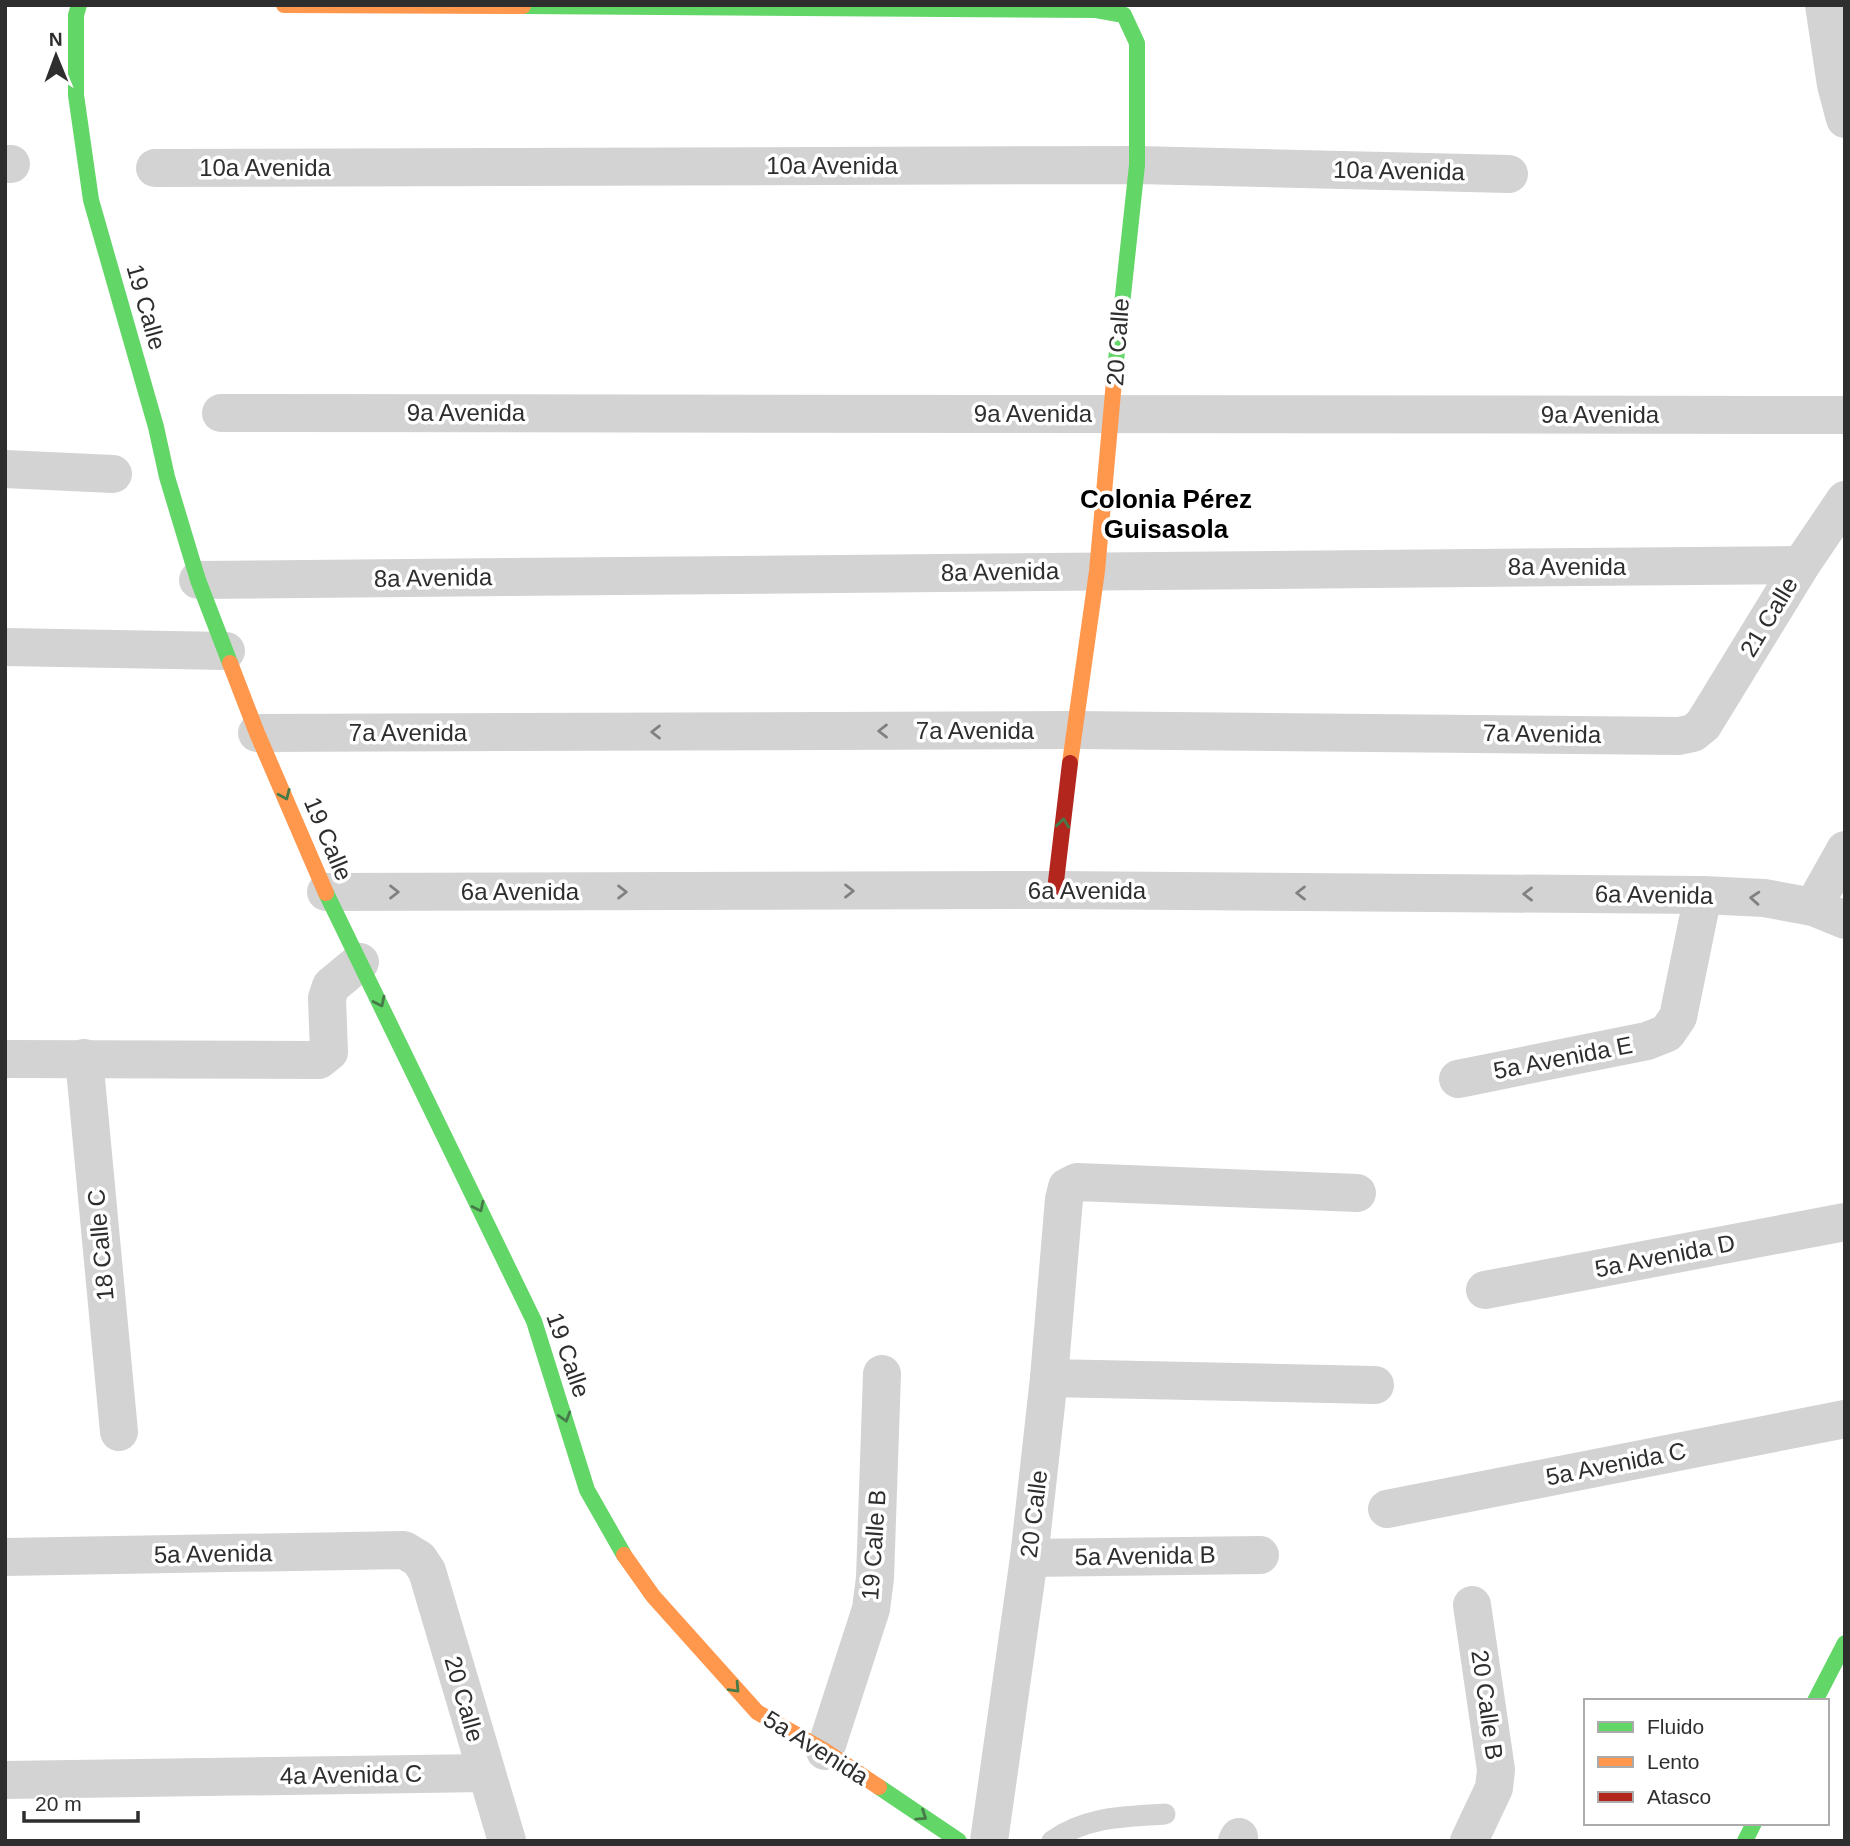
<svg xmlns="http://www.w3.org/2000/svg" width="1850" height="1846" viewBox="0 0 1850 1846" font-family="Helvetica,sans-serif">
<rect width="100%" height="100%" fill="#fff"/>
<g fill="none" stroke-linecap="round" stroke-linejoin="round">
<path stroke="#d3d3d3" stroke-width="21" d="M 1052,1841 C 1086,1816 1125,1817 1165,1814"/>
<g stroke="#d3d3d3" stroke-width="38">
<path d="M 1824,5 L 1836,85 L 1845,119"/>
<path d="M 5,164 L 11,164"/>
<path d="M 155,168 L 1137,165 L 1509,174"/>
<path d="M 221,413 L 1845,415"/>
<path d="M 5,469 L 113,474"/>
<path d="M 198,580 L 1801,565"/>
<path d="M 5,647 L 226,651"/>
<path d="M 257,733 L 1074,730 L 1679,736 L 1693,733 L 1703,725 L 1801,565 L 1845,500"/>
<path d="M 326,892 L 1055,890 L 1703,895 L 1764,898 L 1813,907 L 1845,920"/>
<path d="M 1813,907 L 1845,850"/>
<path d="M 84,1058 L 119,1432"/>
<path d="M 5,1059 L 319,1060 L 329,1052 L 327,998 L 331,986 L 360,962"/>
<path d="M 1458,1079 L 1647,1041 L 1667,1033 L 1678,1017 L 1703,895"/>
<path d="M 1485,1290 L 1845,1222"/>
<path d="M 1049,1378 L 1375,1385"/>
<path d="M 1387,1509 L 1845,1419"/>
<path d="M 5,1557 L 404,1550 L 419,1559 L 427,1571 L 507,1841"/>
<path d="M 1029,1558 L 1260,1555"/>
<path d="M 825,1751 L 871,1609 L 875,1578 L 882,1374"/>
<path d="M 5,1780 L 486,1773"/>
<path d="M 989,1841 L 1029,1558 L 1049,1378 L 1064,1199 L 1067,1187 L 1077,1182 L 1357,1193"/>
<path d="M 1237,1841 L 1239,1837"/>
<path d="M 1469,1841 L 1494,1788 L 1496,1770 L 1472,1605"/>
</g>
<g stroke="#63d668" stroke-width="16">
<path d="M 79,5 L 76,15 L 76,95 L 91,200 L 156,427 L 167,477 L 198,580 L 230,663"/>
<path d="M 523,6 L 1096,10 L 1124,15 L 1137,43 L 1137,165 L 1115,370"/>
<path d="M 326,893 L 534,1321 L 587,1490 L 624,1555"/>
<path d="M 1815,1701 L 1845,1643"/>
<path d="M 879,1787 L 959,1841"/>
<path d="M 1745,1841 L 1754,1823"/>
</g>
<g stroke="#ff974d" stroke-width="16">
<path d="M 284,5 L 523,6"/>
<path d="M 230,663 L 257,733 L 326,893"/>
<path d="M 1070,763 L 1097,571 L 1115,370"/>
<path d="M 624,1555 L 653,1596 L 757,1712 L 825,1751 L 879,1787"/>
</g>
<path stroke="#b3261e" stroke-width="16" d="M 1055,890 L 1070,763"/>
</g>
<defs><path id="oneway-chevron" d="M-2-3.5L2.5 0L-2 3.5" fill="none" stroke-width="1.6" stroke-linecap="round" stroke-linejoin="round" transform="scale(1.75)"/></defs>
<g stroke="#808080">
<use href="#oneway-chevron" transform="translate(883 731) rotate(180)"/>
<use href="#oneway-chevron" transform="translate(656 732) rotate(180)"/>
<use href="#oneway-chevron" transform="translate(849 891)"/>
<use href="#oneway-chevron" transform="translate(394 892)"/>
<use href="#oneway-chevron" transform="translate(622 892)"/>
<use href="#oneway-chevron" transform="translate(1301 893) rotate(-180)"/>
<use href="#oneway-chevron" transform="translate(1528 894) rotate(-180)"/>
<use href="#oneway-chevron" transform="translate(1755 898) rotate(-176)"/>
</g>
<g stroke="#467a48">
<use href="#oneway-chevron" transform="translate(285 795) rotate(66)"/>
<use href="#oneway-chevron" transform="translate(1063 823) rotate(-83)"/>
<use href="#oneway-chevron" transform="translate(380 1002) rotate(64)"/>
<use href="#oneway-chevron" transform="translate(479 1207) rotate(64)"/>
<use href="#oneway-chevron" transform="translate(565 1417) rotate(73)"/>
<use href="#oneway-chevron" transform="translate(735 1688) rotate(47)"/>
<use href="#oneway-chevron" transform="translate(922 1816) rotate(34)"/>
</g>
<g text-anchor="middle" stroke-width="7" stroke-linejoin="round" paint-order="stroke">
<g font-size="24" fill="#2e2e2e" stroke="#fff">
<text x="832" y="174">10a Avenida</text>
<text x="265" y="176">10a Avenida</text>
<text transform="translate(1399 171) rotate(1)" y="8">10a Avenida</text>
<text transform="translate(146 307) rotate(74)" y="8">19 Calle</text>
<text transform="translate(1118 342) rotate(-86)" y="8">20 Calle</text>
<text x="466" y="421">9a Avenida</text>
<text x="1033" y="422">9a Avenida</text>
<text x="1600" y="423">9a Avenida</text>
<text x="1567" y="575">8a Avenida</text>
<text transform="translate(1000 572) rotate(-1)" y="8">8a Avenida</text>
<text transform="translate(433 578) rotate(-1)" y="8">8a Avenida</text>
<text transform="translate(1769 617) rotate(-59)" y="8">21 Calle</text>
<text x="975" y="739">7a Avenida</text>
<text x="408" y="741">7a Avenida</text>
<text transform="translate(1542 734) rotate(1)" y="8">7a Avenida</text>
<text transform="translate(328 839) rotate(67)" y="8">19 Calle</text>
<text x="1087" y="899">6a Avenida</text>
<text x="520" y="900">6a Avenida</text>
<text transform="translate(1654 895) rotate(1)" y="8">6a Avenida</text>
<text transform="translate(1563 1058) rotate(-11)" y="8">5a Avenida E</text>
<text transform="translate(101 1245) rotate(-95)" y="8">18 Calle C</text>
<text transform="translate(1665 1256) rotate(-11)" y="8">5a Avenida D</text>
<text transform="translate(568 1355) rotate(71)" y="8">19 Calle</text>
<text transform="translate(1616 1464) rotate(-11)" y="8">5a Avenida C</text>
<text transform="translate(1034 1514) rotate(-83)" y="8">20 Calle</text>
<text transform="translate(874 1545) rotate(-86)" y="8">19 Calle B</text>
<text transform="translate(213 1554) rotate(-1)" y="8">5a Avenida</text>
<text transform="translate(1145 1556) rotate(-1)" y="8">5a Avenida B</text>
<text transform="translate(464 1699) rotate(74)" y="8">20 Calle</text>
<text transform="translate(1487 1705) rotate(82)" y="8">20 Calle B</text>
<text transform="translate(816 1748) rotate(32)" y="8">5a Avenida</text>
<text transform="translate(351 1775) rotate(-1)" y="8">4a Avenida C</text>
</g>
<g font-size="26" font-weight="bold" fill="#000" stroke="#fff">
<text x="1166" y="508">Colonia Pérez<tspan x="1166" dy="30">Guisasola</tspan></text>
</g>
</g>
<rect width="1850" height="1846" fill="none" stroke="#2e2e2e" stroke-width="14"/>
<rect x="1584" y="1699" width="245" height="126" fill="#ffffff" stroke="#ababab" stroke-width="2"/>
<rect x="1598" y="1722" width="35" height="10" fill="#63d668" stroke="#ababab" stroke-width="2"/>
<text x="1647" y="1734" font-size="21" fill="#2e2e2e">Fluido</text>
<rect x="1598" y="1757" width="35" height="10" fill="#ff974d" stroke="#ababab" stroke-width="2"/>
<text x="1647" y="1769" font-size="21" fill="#2e2e2e">Lento</text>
<rect x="1598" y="1792" width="35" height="10" fill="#b3261e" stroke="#ababab" stroke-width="2"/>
<text x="1647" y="1804" font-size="21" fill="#2e2e2e">Atasco</text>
<g transform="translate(56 56) rotate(359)" stroke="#ffffff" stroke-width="5" paint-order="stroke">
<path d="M0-5L12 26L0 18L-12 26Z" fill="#2e2e2e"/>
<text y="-10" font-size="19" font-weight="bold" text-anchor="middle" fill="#2e2e2e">N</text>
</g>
<path d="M24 1811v10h114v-10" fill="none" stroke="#2e2e2e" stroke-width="3.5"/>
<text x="35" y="1811" font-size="21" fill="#2e2e2e" stroke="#ffffff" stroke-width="5" paint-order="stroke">20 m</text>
</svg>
